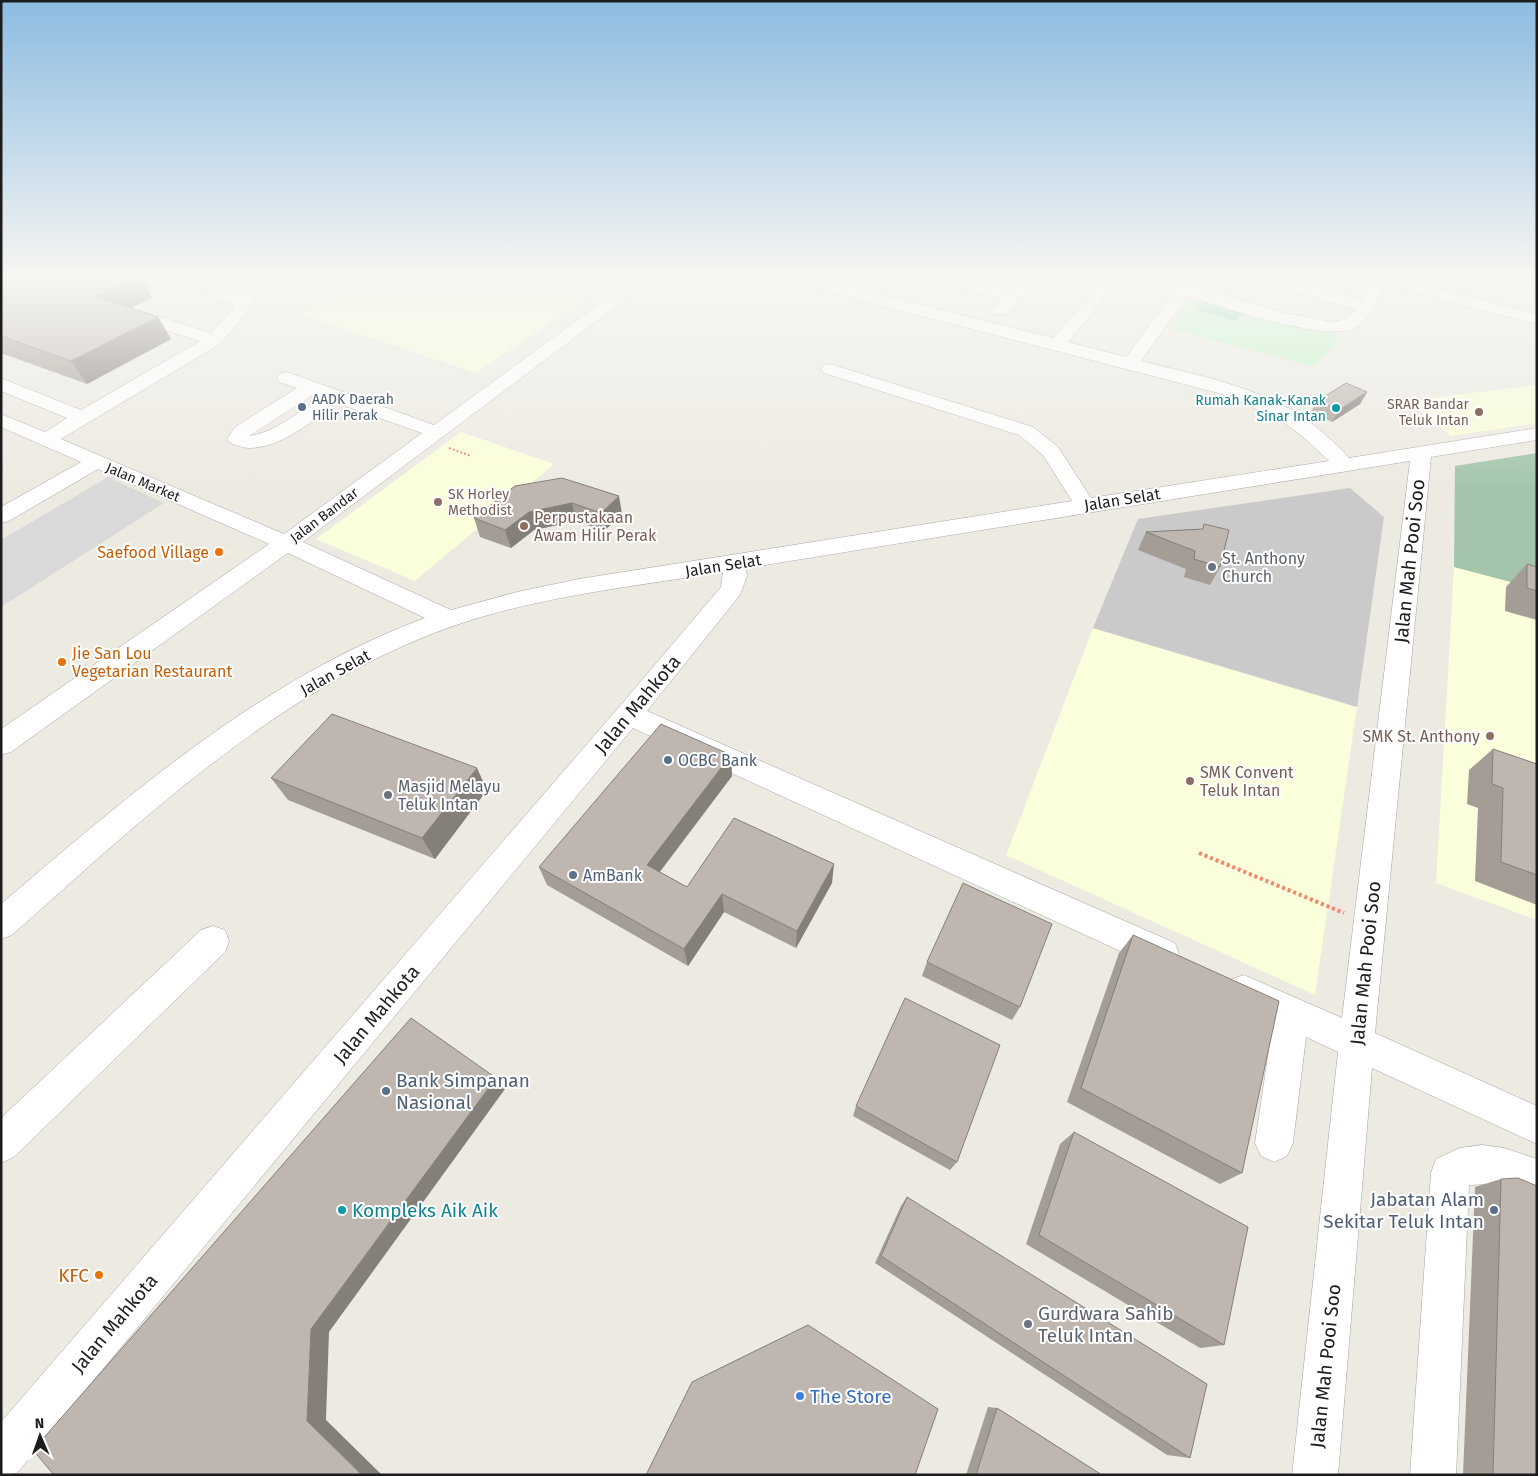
<svg xmlns="http://www.w3.org/2000/svg" width="1538" height="1476" viewBox="0 0 1538 1476" font-family="'Fira Sans',sans-serif">
<rect width="100%" height="100%" fill="#edeae2"/>
<path fill="#dad9d9" d="M 108,477 L 164,503 L 1,607 L 1,540 Z"/>
<g fill="#fbfeda">
<path d="M 366,280 L 614,280 L 476,373 L 300,314 Z"/>
<path d="M 1537,385 L 1537,423 L 1451,436 L 1407,401 Z"/>
<path d="M 461,432 L 554,464 L 415,581 L 316,539 Z"/>
<path d="M 1454,567 L 1537,589 L 1537,920 L 1436,883 Z"/>
<path d="M 1093,628 L 1357,707 L 1315,995 L 1006,855 Z"/>
</g>
<path fill="#cacaca" d="M 1350,488 L 1384,517 L 1357,707 L 1093,628 L 1138,519 Z"/>
<path fill="#a4c5ab" d="M 1537,453 L 1537,589 L 1454,567 L 1455,466 Z"/>
<path fill="#bff7c8" d="M 1196,296 L 1343,337 L 1313,366 L 1171,329 L 1188,297 Z"/>
<path fill="#82dbbf" d="M 1204,302 L 1242,312 L 1235,321 L 1197,310 Z"/>
<g fill="none" stroke-linecap="round" stroke-linejoin="round">
<g stroke="#a3a3a3" stroke-width="1">
<g id="minor">
<path d="M 209,280 L 225,280 L 220,287 L 221,289 L 238,295 L 246,280 L 262,280 L 245,315 L 220,344 L 61,439 L 284,534 L 422,433 L 337,403 C 312,421 282,448 249,448 C 243,448 236,445 230,443 L 227,439 L 235,427 L 297,388 L 279,382 L 277,378 L 279,374 L 286,372 L 293,374 L 434,425 L 632,280 L 651,280 L 303,542 L 451,610 L 517,592 L 579,579 L 1072,501 L 1043,455 L 1019,435 L 824,373 L 821,369 L 824,365 L 830,364 L 1033,427 L 1058,447 L 1091,498 L 1329,461 L 1302,436 L 1279,419 L 1222,394 L 795,283 L 793,280 L 821,280 L 1053,338 L 1103,280 L 1120,280 L 1068,342 L 1126,357 L 1174,292 L 1146,283 L 1144,280 L 1170,280 L 1285,313 L 1332,322 L 1346,319 L 1356,309 L 1263,283 L 1261,280 L 1289,280 L 1361,300 L 1373,280 L 1405,280 L 1537,314 L 1537,324 L 1386,285 C 1378,300 1370,320 1355,328 C 1326,343 1220,306 1187,296 L 1141,361 C 1195,375 1253,385 1300,415 C 1318,427 1334,442 1349,458 L 1537,428 L 1537,440 L 1431,457 L 1375,1033 L 1537,1106 L 1537,1144 L 1372,1068 L 1338,1475 L 1292,1475 L 1338,1052 L 1306,1037 L 1293,1143 L 1287,1156 L 1274,1162 L 1261,1156 L 1255,1143 L 1273,1022 L 1232,1003 L 1227,991 L 1232,979 L 1244,975 L 1342,1018 L 1410,461 L 746,568 L 747,576 L 740,595 L 647,711 L 1175,943 L 1179,954 L 1175,965 L 1163,970 L 1151,965 L 633,728 L 17,1473 L 1,1475 L 1,1422 L 619,707 L 721,587 L 723,572 C 637,586 549,595 465,622 C 289,680 148,814 12,935 L 1,939 L 1,904 C 131,793 263,678 425,618 L 288,553 L 11,752 L 1,755 L 1,729 L 269,544 L 98,469 L 9,521 L 1,523 L 1,507 L 81,462 L 1,427 L 1,414 L 45,432 L 67,418 L 1,391 L 1,378 L 81,410 L 200,341 L 132,320 L 130,316 L 132,312 L 144,312 L 211,333 L 230,313 L 234,305 L 208,295 L 204,287 ZM 314,394 L 321,397 C 299,412 276,432 249,436 Z"/>
<path d="M 934,280 L 964,280 L 1010,291 L 1021,280 L 1039,280 L 1005,314 L 993,314 L 991,310 L 1001,299 L 936,283 Z"/>
<path d="M 213,926 L 225,930 L 229,941 L 225,952 L 14,1157 L 1,1163 L 1,1118 L 201,930 Z"/>
<path d="M 1482,1145 L 1504,1148 L 1537,1159 L 1537,1197 L 1493,1184 L 1469,1185 L 1456,1475 L 1410,1475 L 1431,1173 L 1436,1159 L 1460,1148 Z"/>
</g>
</g>
<path stroke="#f5846b" stroke-width="2" stroke-dasharray="2 2" stroke-linecap="butt" d="M 449,448 L 471,456"/>
<path stroke="#f5846b" stroke-width="4" stroke-dasharray="3 3" stroke-linecap="butt" d="M 1199,853 L 1344,913"/>
<use href="#minor" fill="#fff" fill-rule="evenodd"/>
</g>
<g fill="#a39d96">
<path d="M 1,280 L 143,280 L 152,298 L 131,308 L 158,317 L 171,339 L 87,384 L 1,353 Z"/>
<path d="M 1367,392 L 1360,404 L 1332,422 L 1311,412 L 1317,401 Z"/>
<path d="M 515,486 L 622,514 L 604,531 L 576,521 L 534,530 L 511,548 L 480,537 L 474,518 Z"/>
<path d="M 1202,529 L 1220,567 L 1210,585 L 1184,577 L 1186,569 L 1138,550 L 1146,532 Z"/>
<path d="M 1527,564 L 1537,567 L 1537,620 L 1505,611 L 1506,587 Z"/>
<path d="M 1493,749 L 1537,764 L 1537,905 L 1475,881 L 1478,808 L 1467,804 L 1469,770 Z"/>
<path d="M 731,755 L 732,776 L 660,872 L 687,887 L 832,883 L 796,948 L 724,912 L 688,966 L 547,885 L 539,867 Z"/>
<path d="M 271,778 L 487,790 L 435,859 L 288,800 Z"/>
<path d="M 1133,935 L 1242,1173 L 1220,1184 L 1067,1102 L 1119,953 Z"/>
<path d="M 927,962 L 1020,1007 L 1012,1020 L 922,976 Z"/>
<path d="M 856,1106 L 957,1162 L 950,1170 L 853,1116 Z"/>
<path d="M 1074,1132 L 1224,1345 L 1200,1348 L 1026,1244 L 1060,1144 Z"/>
<path d="M 1501,1179 L 1537,1475 L 1463,1475 L 1475,1187 Z"/>
<path d="M 907,1197 L 1190,1458 L 1167,1455 L 875,1263 L 901,1206 Z"/>
<path d="M 988,1407 L 997,1408 L 1102,1475 L 966,1475 Z"/>
</g>
<g fill="#857f7a">
<path d="M 130,280 L 143,280 L 152,298 L 108,319 L 95,297 Z"/>
<path d="M 158,317 L 171,339 L 87,384 L 71,361 Z"/>
<path d="M 1367,392 L 1360,404 L 1332,422 L 1339,410 Z"/>
<path d="M 619,496 L 622,514 L 604,531 L 601,513 Z"/>
<path d="M 572,503 L 576,521 L 534,530 L 511,548 L 505,530 L 529,512 Z"/>
<path d="M 731,755 L 732,776 L 651,883 L 647,865 Z"/>
<path d="M 477,768 L 487,790 L 435,859 L 422,838 Z"/>
<path d="M 834,864 L 832,883 L 796,948 L 797,931 Z"/>
<path d="M 722,894 L 724,912 L 688,966 L 684,949 Z"/>
<path d="M 496,1078 L 505,1089 L 329,1332 L 326,1420 L 382,1475 L 362,1475 L 307,1421 L 311,1329 Z"/>
</g>
<g fill="#beb6af" stroke="#857f7a">
<path d="M 1,280 L 130,280 L 95,297 L 158,317 L 71,361 L 1,336 Z"/>
<path d="M 1346,383 L 1367,392 L 1339,410 L 1317,401 Z"/>
<path d="M 562,478 L 619,496 L 601,513 L 572,503 L 529,512 L 505,530 L 474,518 L 515,486 Z"/>
<path d="M 1204,524 L 1229,530 L 1220,567 L 1194,559 L 1195,551 L 1146,532 L 1203,529 Z"/>
<path d="M 1527,564 L 1537,567 L 1537,591 L 1527,588 Z"/>
<path d="M 332,714 L 477,768 L 422,838 L 271,778 Z"/>
<path d="M 661,724 L 731,755 L 647,865 L 687,887 L 734,818 L 834,864 L 797,931 L 722,894 L 684,949 L 539,867 Z"/>
<path d="M 1493,749 L 1537,764 L 1537,875 L 1501,862 L 1503,788 L 1492,784 Z"/>
<path d="M 963,883 L 1052,924 L 1020,1007 L 927,962 Z"/>
<path d="M 1133,935 L 1279,1001 L 1242,1173 L 1081,1088 Z"/>
<path d="M 905,998 L 1000,1045 L 957,1162 L 856,1106 Z"/>
<path d="M 411,1018 L 496,1078 L 311,1329 L 307,1421 L 362,1475 L 54,1475 L 33,1450 Z"/>
<path d="M 1074,1132 L 1248,1227 L 1224,1345 L 1039,1235 Z"/>
<path d="M 1518,1178 L 1537,1186 L 1537,1475 L 1493,1475 L 1501,1179 Z"/>
<path d="M 907,1197 L 1207,1384 L 1190,1458 L 881,1256 Z"/>
<path d="M 808,1325 L 938,1409 L 915,1475 L 646,1475 L 692,1382 Z"/>
<path d="M 997,1408 L 1102,1475 L 976,1475 Z"/>
</g>
<linearGradient id="sky" x2="0" y2="1"><stop stop-color="#8cbce2"/><stop offset="0.57" stop-color="#f7f6f2"/><stop offset="1" stop-color="#f7f6f2" stop-opacity="0"/></linearGradient>
<rect width="1538" height="487" fill="url(#sky)"/>
<g fill="#5c6f8a" stroke="#fff" stroke-width="2">
<circle cx="302" cy="407" r="5"/>
<circle cx="668" cy="760" r="5"/>
<circle cx="573" cy="875" r="5"/>
<circle cx="386" cy="1091" r="5"/>
<circle cx="1494" cy="1210" r="5"/>
</g>
<g fill="#0f9aa8" stroke="#fff" stroke-width="2">
<circle cx="1336" cy="408" r="5"/>
<circle cx="342" cy="1210" r="5"/>
</g>
<g fill="#8d6e63" stroke="#fff" stroke-width="2">
<circle cx="1479" cy="412" r="5"/>
<circle cx="438" cy="502" r="5"/>
<circle cx="524" cy="526" r="5"/>
<circle cx="1490" cy="736" r="5"/>
<circle cx="1190" cy="781" r="5"/>
</g>
<g fill="#e8710a" stroke="#fff" stroke-width="2">
<circle cx="219" cy="552" r="5"/>
<circle cx="62" cy="662" r="5"/>
<circle cx="99" cy="1275" r="5"/>
</g>
<g fill="#6b7280" stroke="#fff" stroke-width="2">
<circle cx="1212" cy="567" r="5"/>
<circle cx="388" cy="795" r="5"/>
<circle cx="1028" cy="1324" r="5"/>
</g>
<circle fill="#3f7fe0" stroke="#fff" stroke-width="2" cx="800" cy="1396" r="5"/>
<g text-anchor="middle" stroke-width="4" stroke-linejoin="round" paint-order="stroke">
<g font-size="14" fill="#4e5e75" stroke="#fff" text-anchor="start">
<text x="312" y="404">AADK Daerah<tspan x="312" dy="16">Hilir Perak</tspan></text>
</g>
<g font-size="14" fill="#0d838f" stroke="#fff" text-anchor="end">
<text x="1326" y="405">Rumah Kanak-Kanak<tspan x="1326" dy="16">Sinar Intan</tspan></text>
</g>
<g font-size="14" fill="#785e54" stroke="#fff" text-anchor="end">
<text x="1469" y="409">SRAR Bandar<tspan x="1469" dy="16">Teluk Intan</tspan></text>
<text x="448" y="499" text-anchor="start">SK Horley<tspan x="448" dy="16">Methodist</tspan></text>
</g>
<g font-size="14" fill="#1c1c1c" stroke="#fff">
<text transform="translate(143 482) rotate(23)" y="5">Jalan Market</text>
<text transform="translate(324 515) rotate(-37)" y="5">Jalan Bandar</text>
</g>
<g font-size="16" fill="#1c1c1c" stroke="#fff">
<text transform="translate(1122 499) rotate(-9)" y="6">Jalan Selat</text>
<text transform="translate(723 565) rotate(-9)" y="6">Jalan Selat</text>
<text transform="translate(335 672) rotate(-29)" y="6">Jalan Selat</text>
</g>
<g font-size="16" fill="#785e54" stroke="#fff" text-anchor="start">
<text x="534" y="523">Perpustakaan<tspan x="534" dy="18">Awam Hilir Perak</tspan></text>
<text x="1480" y="742" text-anchor="end">SMK St. Anthony</text>
<text x="1200" y="778">SMK Convent<tspan x="1200" dy="18">Teluk Intan</tspan></text>
</g>
<g font-size="16" fill="#c56008" stroke="#fff" text-anchor="end">
<text x="209" y="558">Saefood Village</text>
<text x="72" y="659" text-anchor="start">Jie San Lou<tspan x="72" dy="18">Vegetarian Restaurant</tspan></text>
</g>
<g font-size="16" fill="#5b616d" stroke="#fff" text-anchor="start">
<text x="1222" y="564">St. Anthony<tspan x="1222" dy="18">Church</tspan></text>
<text x="398" y="792">Masjid Melayu<tspan x="398" dy="18">Teluk Intan</tspan></text>
</g>
<g font-size="16" fill="#4e5e75" stroke="#fff" text-anchor="start">
<text x="678" y="766">OCBC Bank</text>
<text x="583" y="881">AmBank</text>
</g>
<g font-size="19" fill="#1c1c1c" stroke="#fff">
<text transform="translate(1409 561) rotate(-84)" y="7">Jalan Mah Pooi Soo</text>
<text transform="translate(637 704) rotate(-50)" y="7">Jalan Mahkota</text>
<text transform="translate(1365 963) rotate(-84)" y="7">Jalan Mah Pooi Soo</text>
<text transform="translate(376 1014) rotate(-50)" y="7">Jalan Mahkota</text>
<text transform="translate(114 1323) rotate(-50)" y="7">Jalan Mahkota</text>
<text transform="translate(1325 1366) rotate(-84)" y="7">Jalan Mah Pooi Soo</text>
</g>
<g font-size="19" fill="#4e5e75" stroke="#fff" text-anchor="start">
<text x="396" y="1087">Bank Simpanan<tspan x="396" dy="22">Nasional</tspan></text>
<text x="1484" y="1206" text-anchor="end">Jabatan Alam<tspan x="1484" dy="22">Sekitar Teluk Intan</tspan></text>
</g>
<g font-size="19" fill="#0d838f" stroke="#fff" text-anchor="start">
<text x="352" y="1217">Kompleks Aik Aik</text>
</g>
<g font-size="19" fill="#c56008" stroke="#fff" text-anchor="end">
<text x="89" y="1282">KFC</text>
</g>
<g font-size="19" fill="#5b616d" stroke="#fff" text-anchor="start">
<text x="1038" y="1320">Gurdwara Sahib<tspan x="1038" dy="22">Teluk Intan</tspan></text>
</g>
<g font-size="19" fill="#366cbe" stroke="#fff" text-anchor="start">
<text x="810" y="1403">The Store</text>
</g>
</g>
<rect width="1538" height="1476" fill="none" stroke="#1c1c1c" stroke-width="5"/>
<g transform="translate(40 1436) rotate(358)" stroke="#ffffff" stroke-width="4" paint-order="stroke">
<path d="M0-4L9 19L0 12L-9 19Z" fill="#1c1c1c"/>
<text y="-8" font-size="14" font-weight="bold" text-anchor="middle" fill="#1c1c1c">N</text>
</g>
</svg>
